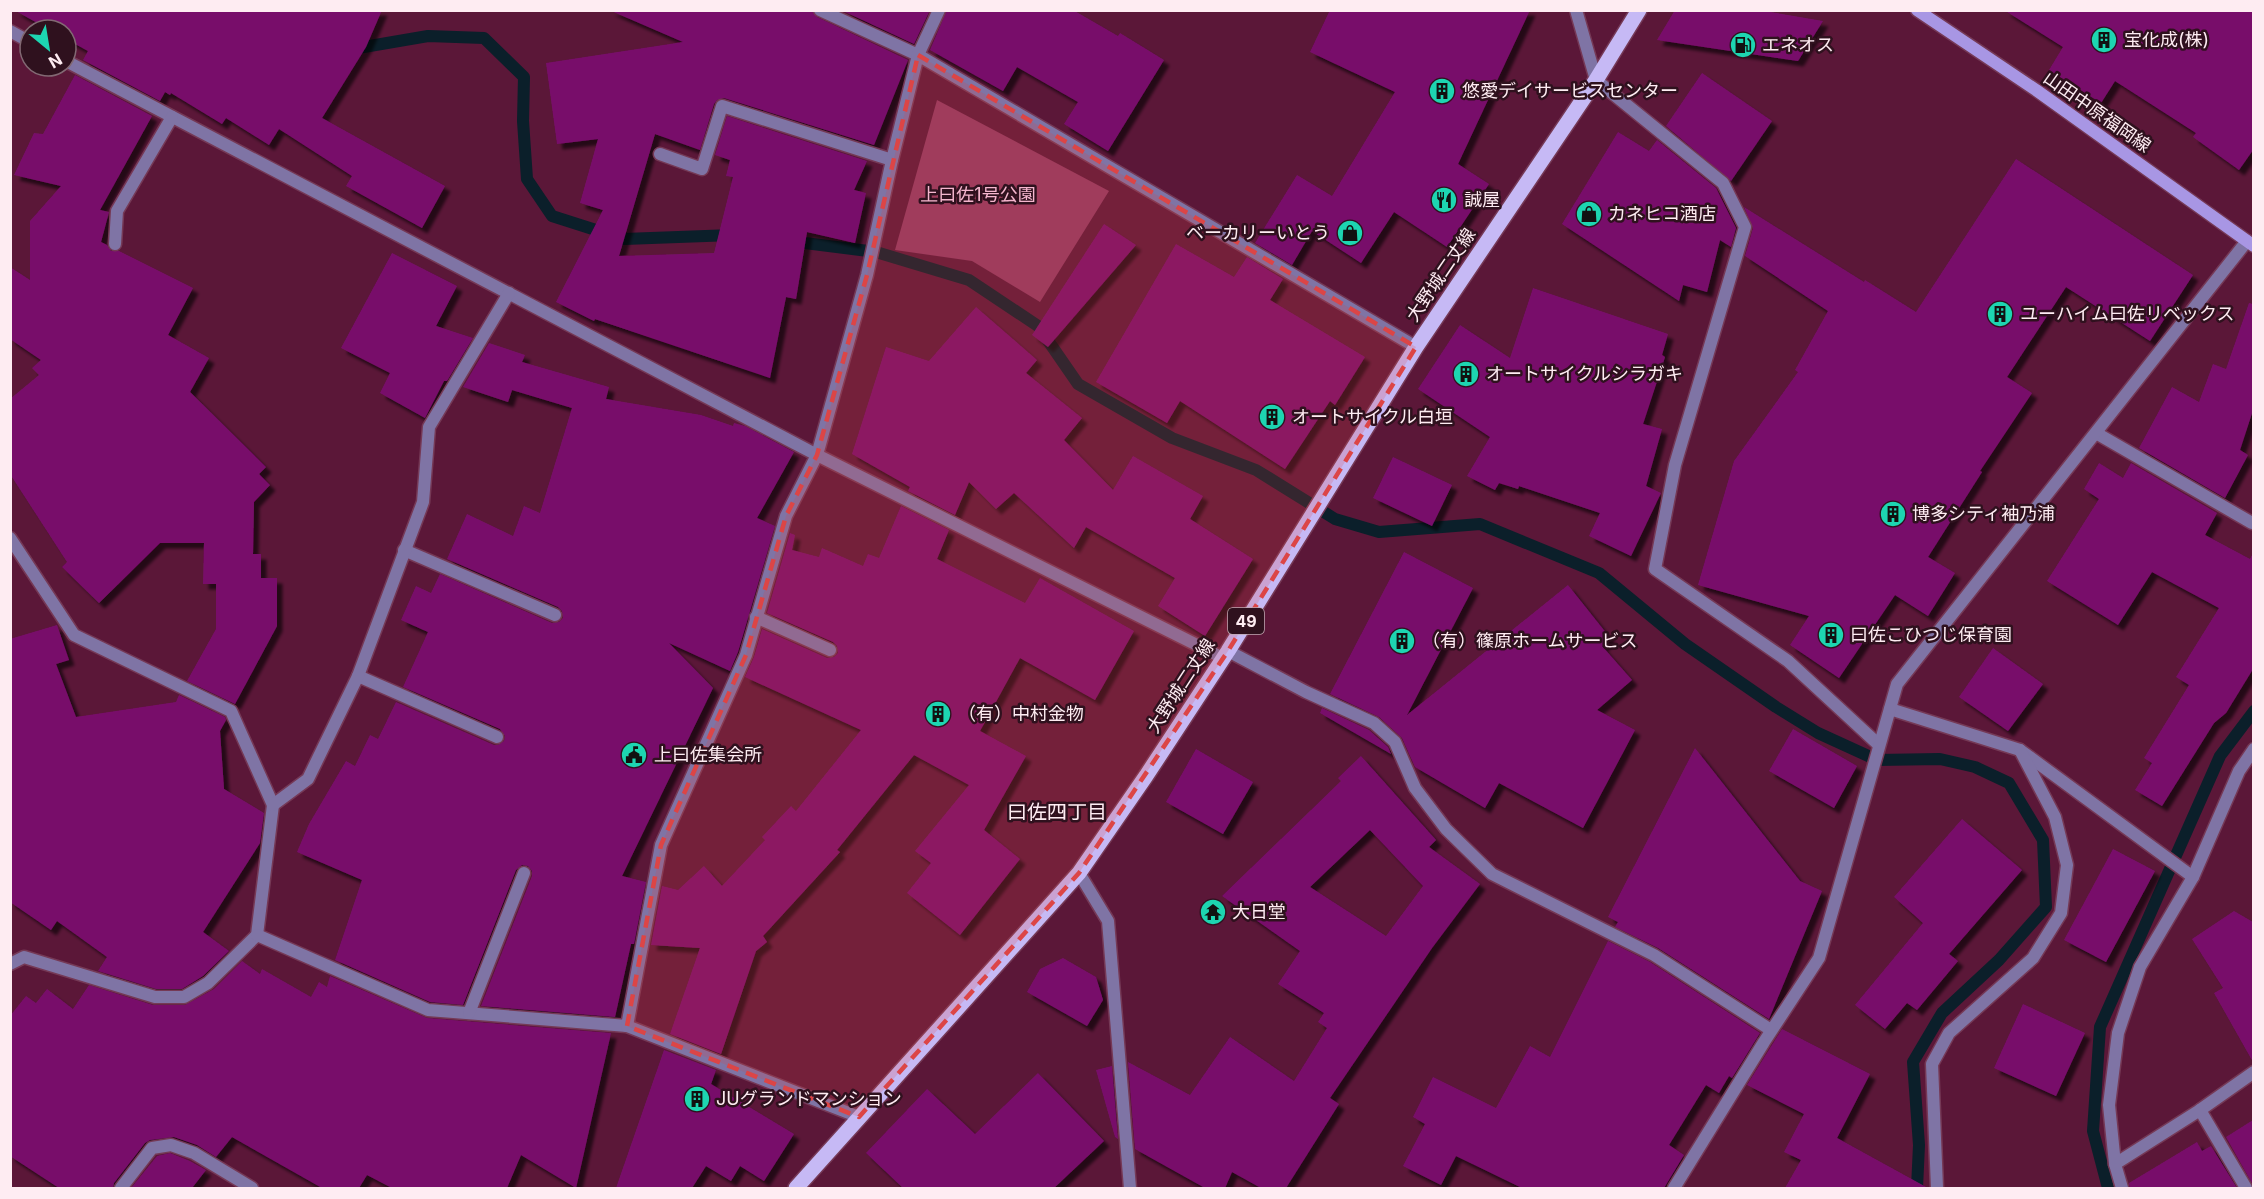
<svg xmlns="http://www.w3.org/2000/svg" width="2264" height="1199" viewBox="0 0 2264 1199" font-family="Inter,'Noto Sans JP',sans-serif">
<defs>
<filter id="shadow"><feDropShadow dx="5.5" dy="5.5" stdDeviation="1.5" flood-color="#0009"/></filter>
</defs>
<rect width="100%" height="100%" fill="#5b1738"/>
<path fill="#913a62" d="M 937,100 L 1109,191 L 1040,302 L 972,261 L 895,250 Z"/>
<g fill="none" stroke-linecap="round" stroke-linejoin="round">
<g stroke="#0b1f2a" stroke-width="12">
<path d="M 350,47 L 358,48 L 428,36 L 484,38 L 524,77 L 523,121 L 527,179 L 552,216 L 624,239 L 733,235"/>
<path d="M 789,241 L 876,252 L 969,280 L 1038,326 L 1078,384 L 1172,438 L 1256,470 L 1335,519 L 1379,532 L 1480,524 L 1599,573 L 1685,644 L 1776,707 L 1818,733 L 1877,760 L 1940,759 L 1975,767 L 2009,783 L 2043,840 L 2046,907 L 1999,960 L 1942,1013 L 1913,1062 L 1919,1145 L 1917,1188"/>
<path d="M 2108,1188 L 2093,1131 L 2100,1027 L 2220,756 L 2254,711"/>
</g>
</g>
<g fill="#780e6b" fill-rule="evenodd" filter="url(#shadow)">
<path d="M 14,10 L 382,10 L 366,47 L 322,118 L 445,186 L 422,228 L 346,186 L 352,176 L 279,129 L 269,145 L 226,118 L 222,124 L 171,93 L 170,95 L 165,92 L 160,101 L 83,60 L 88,51 L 66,39 L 66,30 L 50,30 Z"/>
<path d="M 609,10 L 812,10 L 817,17 L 908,60 L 874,145 L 724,98 L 717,100 L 714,104 L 700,150 L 655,134 L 619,256 L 714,253 L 733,177 L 726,176 L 730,160 L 715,155 L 727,116 L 867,161 L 854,190 L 866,193 L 855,243 L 807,232 L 796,299 L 786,297 L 770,378 L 595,319 L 594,321 L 556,302 L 603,210 L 580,203 L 598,139 L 557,144 L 546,63 L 683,42 Z"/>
<path d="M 841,10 L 930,10 L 914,44 Z"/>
<path d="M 947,10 L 1073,10 L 1118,36 L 1120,33 L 1164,60 L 1108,151 L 1064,124 L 1078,102 L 1017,67 L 1003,91 L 930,50 Z"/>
<path d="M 1330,10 L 1530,10 L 1458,164 L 1489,184 L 1447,247 L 1394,212 L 1361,263 L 1312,231 L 1292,265 L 1255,243 L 1297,175 L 1332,196 L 1395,92 L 1310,52 Z"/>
<path d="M 1675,10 L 1759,10 L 1823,21 L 1798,61 L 1657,40 Z"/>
<path d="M 2004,10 L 2253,10 L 2253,150 L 2239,170 L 2193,137 L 2196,133 L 2115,81 L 2101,103 L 2049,70 L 2063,47 Z"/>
<path d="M 1702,73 L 1772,121 L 1731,181 L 1666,126 Z"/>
<path d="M 75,75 L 152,116 L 100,210 L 109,212 L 101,242 L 107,245 L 111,251 L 119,251 L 193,288 L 168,335 L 209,358 L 190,392 L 266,467 L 259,474 L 270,485 L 254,502 L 253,554 L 261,554 L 261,578 L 277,578 L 277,626 L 235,704 L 187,681 L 216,629 L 216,584 L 203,584 L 204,543 L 160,543 L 99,603 L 62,567 L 67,562 L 10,474 L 10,399 L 39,375 L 32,368 L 41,360 L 10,339 L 10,267 L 30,280 L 30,221 L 61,186 L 14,175 L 34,133 L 43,134 Z"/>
<path d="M 1618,132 L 1649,151 L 1657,140 L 1716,188 L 1736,228 L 1731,247 L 1720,240 L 1707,292 L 1683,285 L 1679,301 L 1562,224 Z"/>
<path d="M 2016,159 L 2193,275 L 2150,341 L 2066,287 L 2007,377 L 2032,393 L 1980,471 L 1982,472 L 1928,557 L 1955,573 L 1928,616 L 1895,595 L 1839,678 L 1790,645 L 1809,616 L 1698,585 L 1734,461 L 1798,372 L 1795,370 L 1828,311 L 1745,256 L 1753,228 L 1744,207 L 1864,282 L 1865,280 L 1916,312 Z"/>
<path d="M 1104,224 L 1136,245 L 1048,347 L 1032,335 Z"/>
<path d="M 1176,244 L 1234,277 L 1247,257 L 1283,279 L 1270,300 L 1365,357 L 1335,405 L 1330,401 L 1285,469 L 1180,401 L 1167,423 L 1096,382 Z"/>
<path d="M 392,253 L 457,286 L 436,326 L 473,338 L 447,381 L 444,381 L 425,418 L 380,393 L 390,373 L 341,348 Z"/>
<path d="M 1533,288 L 1668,334 L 1662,355 L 1665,357 L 1643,424 L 1662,429 L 1646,486 L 1661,493 L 1631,556 L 1589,536 L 1600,513 L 1519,486 L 1518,489 L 1499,483 L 1495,490 L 1467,476 L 1490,437 L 1418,389 L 1460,325 L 1510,358 Z"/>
<path d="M 2249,303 L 2253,304 L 2253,410 L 2240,450 L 2248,455 L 2225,498 L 2139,448 L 2172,387 L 2199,402 L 2213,364 L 2226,369 Z"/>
<path d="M 976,307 L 1037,360 L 1026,373 L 1082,418 L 1064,440 L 1113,490 L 1133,456 L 1203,496 L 1190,519 L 1253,559 L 1205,636 L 1158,606 L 1175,578 L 1086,527 L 1074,548 L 1014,493 L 996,509 L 969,482 L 955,515 L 908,491 L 910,487 L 852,454 L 886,347 L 929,361 Z"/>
<path d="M 489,343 L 525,355 L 522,362 L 609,387 L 606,399 L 701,415 L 733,426 L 734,423 L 745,426 L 794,452 L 757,518 L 775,526 L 738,652 L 730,671 L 669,643 L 713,688 L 622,876 L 646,882 L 634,944 L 631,944 L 615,1017 L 481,1006 L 532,876 L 532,871 L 528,866 L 522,865 L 516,870 L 463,1005 L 430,1002 L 335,960 L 362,880 L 297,852 L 309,824 L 346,761 L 355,766 L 370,735 L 378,739 L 396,702 L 494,745 L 498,745 L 504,741 L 505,736 L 500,729 L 403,687 L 428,632 L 401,620 L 416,586 L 431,593 L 440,574 L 552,623 L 559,622 L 563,618 L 562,611 L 558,607 L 447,559 L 467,514 L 513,536 L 524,506 L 540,513 L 572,408 L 512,390 L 508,402 L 463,387 Z"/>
<path d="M 1393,457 L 1452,485 L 1432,526 L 1373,498 Z"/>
<path d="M 2099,463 L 2123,478 L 2131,463 L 2217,513 L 2205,535 L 2250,559 L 2253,553 L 2253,669 L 2226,713 L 2214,723 L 2162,806 L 2135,790 L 2152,763 L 2144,758 L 2189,685 L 2176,677 L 2219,608 L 2152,572 L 2118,625 L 2047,581 L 2099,499 L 2084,489 Z"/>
<path d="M 901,506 L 949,530 L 937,559 L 1025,603 L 1040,578 L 1134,631 L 1095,700 L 1020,658 L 980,731 L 1026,756 L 984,830 L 1020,859 L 960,935 L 907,893 L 931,863 L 915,851 L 969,785 L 914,755 L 837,850 L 840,852 L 763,936 L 767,942 L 756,951 L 721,1054 L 670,1034 L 700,948 L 651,945 L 662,886 L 678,890 L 704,866 L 722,886 L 765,840 L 762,837 L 791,806 L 796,811 L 861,730 L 745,677 L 754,657 L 762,629 L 827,658 L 834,657 L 838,653 L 837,646 L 833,642 L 767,613 L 790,533 L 795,535 L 792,550 L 819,557 L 822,548 L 863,566 L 868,554 L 879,558 Z"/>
<path d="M 1404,552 L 1473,588 L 1407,715 L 1568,585 L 1611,639 L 1602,646 L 1632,680 L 1597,710 L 1635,730 L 1583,828 L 1499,783 L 1485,808 L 1415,767 L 1402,738 L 1379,717 L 1330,694 Z"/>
<path d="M 57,625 L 69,660 L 56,664 L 76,717 L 176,702 L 179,695 L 225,717 L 226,720 L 220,731 L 224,789 L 264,813 L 260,843 L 203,932 L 229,951 L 203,976 L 182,989 L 156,989 L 98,971 L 107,957 L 57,921 L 51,930 L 10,902 L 10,639 Z"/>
<path d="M 1993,648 L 2043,684 L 2008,731 L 1959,697 Z"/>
<path d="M 1322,708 L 1369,730 L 1388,747 L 1391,754 L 1320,713 Z"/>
<path d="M 1793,729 L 1857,766 L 1834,808 L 1769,771 Z"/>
<path d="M 1695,748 L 1800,881 L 1822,891 L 1769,1019 L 1658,948 L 1615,927 L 1618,922 L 1608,917 Z"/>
<path d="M 1196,749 L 1253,782 L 1223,834 L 1166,802 Z"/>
<path d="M 1361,756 L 1436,840 L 1429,847 L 1480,884 L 1432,948 L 1330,1098 L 1339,1104 L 1286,1188 L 1261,1188 L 1232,1172 L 1225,1188 L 1205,1188 L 1135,1149 L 1128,1062 L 1190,1095 L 1230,1037 L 1294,1081 L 1327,1028 L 1318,1022 L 1324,1013 L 1278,984 L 1300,951 L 1222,896 L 1341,781 L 1338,778 ZM 1370,830 L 1423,886 L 1386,936 L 1310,887 Z"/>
<path d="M 1962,819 L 2022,870 L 1949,954 L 1958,961 L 1917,1010 L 1907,1003 L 1885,1029 L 1855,1005 L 1923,923 L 1894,897 Z"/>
<path d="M 2113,849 L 2155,871 L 2106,962 L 2064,940 Z"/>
<path d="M 2234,911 L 2253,922 L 2253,1062 L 2214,993 L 2223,988 L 2192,939 Z"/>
<path d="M 1608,941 L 1650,962 L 1760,1033 L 1732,1078 L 1729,1076 L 1719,1093 L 1706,1085 L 1669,1145 L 1684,1155 L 1664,1188 L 1522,1188 L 1456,1156 L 1441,1185 L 1403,1166 L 1425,1124 L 1413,1117 L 1433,1077 L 1496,1108 L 1530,1046 L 1550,1057 Z"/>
<path d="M 1063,958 L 1096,977 L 1103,1000 L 1087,1026 L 1027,992 L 1040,969 Z"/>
<path d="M 242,961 L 260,974 L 262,969 L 311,997 L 319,982 L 327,987 L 330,976 L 427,1018 L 611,1033 L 576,1188 L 521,1155 L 507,1188 L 392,1188 L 367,1175 L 359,1188 L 322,1188 L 232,1137 L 216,1157 L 197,1145 L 174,1137 L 150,1140 L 145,1143 L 114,1183 L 113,1188 L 59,1188 L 10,1156 L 10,1016 L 26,996 L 36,1003 L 47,989 L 73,1009 L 89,985 L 153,1005 L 185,1005 L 214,989 Z"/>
<path d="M 2023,1004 L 2085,1033 L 2056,1096 L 1994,1068 Z"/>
<path d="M 1782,1029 L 1870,1074 L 1837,1138 L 1928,1188 L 1785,1188 L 1801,1160 L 1784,1152 L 1804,1114 L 1747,1085 Z"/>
<path d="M 664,1050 L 716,1070 L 711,1084 L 794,1134 L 764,1181 L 740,1166 L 731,1181 L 706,1166 L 692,1188 L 616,1188 Z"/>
<path d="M 1112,1066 L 1118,1139 L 1115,1137 L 1096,1070 Z"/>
<path d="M 1038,1073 L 1104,1141 L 1054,1188 L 903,1188 L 866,1153 L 927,1089 L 975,1134 Z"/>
<path d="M 2253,1120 L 2253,1185 L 2226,1137 Z"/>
<path d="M 2197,1142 L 2202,1151 L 2211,1146 L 2237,1188 L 2130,1188 L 2129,1183 Z"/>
<path d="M 170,1153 L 190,1161 L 206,1170 L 192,1188 L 131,1188 L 157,1156 Z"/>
</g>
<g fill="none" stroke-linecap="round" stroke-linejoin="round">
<g stroke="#753956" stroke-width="15">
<g id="minor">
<path d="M 820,10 L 918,55 L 1416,347"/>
<path d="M 1576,10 L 1596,80 L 1723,183 L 1745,227 L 1675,465 L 1655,569 L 1788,661 L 1879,745"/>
<path d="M 10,31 L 30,42"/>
<path d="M 66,61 L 817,455 L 1223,658"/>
<path d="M 660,154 L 702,169 L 722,106 L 892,160"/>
<path d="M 115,244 L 117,211 L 172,117"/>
<path d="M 2096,433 L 2252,523"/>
<path d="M 10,538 L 74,635 L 231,711 L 273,805 L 257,935 L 208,983 L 184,997 L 155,997 L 24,957 L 10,964"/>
<path d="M 404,550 L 555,615"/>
<path d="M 756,617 L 830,650"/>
<path d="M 1228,651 L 1306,692 L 1374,723 L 1395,742 L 1415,788 L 1446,829 L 1492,874 L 1654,955 L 1771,1030"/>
<path d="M 358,676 L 497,737"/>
<path d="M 1890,709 L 2020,750 L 2193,877"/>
<path d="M 273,805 L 308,779 L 358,676 L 423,502 L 429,427 L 509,293"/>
<path d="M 1079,873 L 1108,921 L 1130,1188"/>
<path d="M 257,935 L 428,1010 L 627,1026 L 859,1117"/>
<path d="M 469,1013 L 524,873"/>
<path d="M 627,1026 L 661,845 L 746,655 L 786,516 L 817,455 L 867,275 L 892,160 L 918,55 L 939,10"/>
<path d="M 2200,1110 L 2246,1188"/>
<path d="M 2115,1164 L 2200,1110 L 2254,1072"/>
<path d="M 121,1188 L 152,1148 L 171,1145 L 194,1153 L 252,1188"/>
<path d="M 1674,1188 L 1764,1042 L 1819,958 L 1897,684 L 2247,241"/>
<path d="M 1937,1188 L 1932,1064 L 1949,1033 L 2033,958 L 2061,913 L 2067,865 L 2055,817 L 2020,750"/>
<path d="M 2122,1188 L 2115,1164 L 2109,1105 L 2118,1033 L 2140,967 L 2193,877 L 2239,771 L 2254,749"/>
</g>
</g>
<g stroke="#753956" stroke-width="15">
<path id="secondary" d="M 1917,10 L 2036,90 L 2254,246"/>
</g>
<g stroke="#753956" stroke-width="18">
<path id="primary" d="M 796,1188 L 1079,873 L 1146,776 L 1228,651 L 1416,347 L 1596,80 L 1639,10"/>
</g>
<use href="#minor" stroke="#7f74a5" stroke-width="12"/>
<use href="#secondary" stroke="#a896e4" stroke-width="12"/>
<use href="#primary" stroke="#c6b9f5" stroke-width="15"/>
</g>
<path fill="#dc4546" fill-opacity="0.2" stroke="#dc4546" stroke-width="4.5" stroke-dasharray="12 8" stroke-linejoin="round" d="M 918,55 L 1416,347 L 1228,651 L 1079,873 L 859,1117 L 627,1026 L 661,845 L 746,655 L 786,516 L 817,455 L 867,275 Z"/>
<defs>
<g id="building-disc" transform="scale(1.35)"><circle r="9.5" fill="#1dd5b1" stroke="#2f111e"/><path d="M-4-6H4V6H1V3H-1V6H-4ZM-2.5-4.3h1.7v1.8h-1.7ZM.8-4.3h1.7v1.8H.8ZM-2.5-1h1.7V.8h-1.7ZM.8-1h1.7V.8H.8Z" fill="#111"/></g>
<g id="fuel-disc" transform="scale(1.35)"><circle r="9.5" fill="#1dd5b1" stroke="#2f111e"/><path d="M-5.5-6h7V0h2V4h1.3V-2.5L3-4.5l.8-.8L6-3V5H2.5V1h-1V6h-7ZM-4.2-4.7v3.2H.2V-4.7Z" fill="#111"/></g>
<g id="restaurant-disc" transform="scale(1.35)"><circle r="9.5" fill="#1dd5b1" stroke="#2f111e"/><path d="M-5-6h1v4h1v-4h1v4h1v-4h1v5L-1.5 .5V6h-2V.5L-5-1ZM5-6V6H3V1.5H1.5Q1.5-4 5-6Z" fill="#111"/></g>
<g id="shop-disc" transform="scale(1.35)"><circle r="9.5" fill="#1dd5b1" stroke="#2f111e"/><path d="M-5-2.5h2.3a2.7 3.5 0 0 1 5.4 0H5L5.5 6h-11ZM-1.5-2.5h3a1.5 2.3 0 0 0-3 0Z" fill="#111"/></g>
<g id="civic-disc" transform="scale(1.35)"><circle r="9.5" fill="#1dd5b1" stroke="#2f111e"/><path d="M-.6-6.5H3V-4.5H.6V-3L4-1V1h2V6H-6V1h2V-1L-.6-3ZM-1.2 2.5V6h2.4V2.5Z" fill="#111"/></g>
<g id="temple-disc" transform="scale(1.35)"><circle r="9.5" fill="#1dd5b1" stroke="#2f111e"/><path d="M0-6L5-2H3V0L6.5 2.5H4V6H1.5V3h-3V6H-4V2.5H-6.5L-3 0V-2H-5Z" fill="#111"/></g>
</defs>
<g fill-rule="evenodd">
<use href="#building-disc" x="2104" y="40"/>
<use href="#fuel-disc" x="1743" y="45"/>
<use href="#building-disc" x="1442" y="91"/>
<use href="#restaurant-disc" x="1444" y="200"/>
<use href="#shop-disc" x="1589" y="214"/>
<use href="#shop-disc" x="1350" y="233"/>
<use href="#building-disc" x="2000" y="314"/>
<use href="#building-disc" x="1466" y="374"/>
<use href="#building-disc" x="1272" y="417"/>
<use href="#building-disc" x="1893" y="514"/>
<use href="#building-disc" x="1831" y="635"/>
<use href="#building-disc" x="1402" y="641"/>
<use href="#building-disc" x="938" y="714"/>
<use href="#civic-disc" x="634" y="755"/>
<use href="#temple-disc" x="1213" y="912"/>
<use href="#building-disc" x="697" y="1099"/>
</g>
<g text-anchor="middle" stroke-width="5" stroke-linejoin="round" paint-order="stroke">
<rect fill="#2f111e" stroke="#c0aab2" stroke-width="1.5" x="1228" y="608" width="36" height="26" rx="4.5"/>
<g font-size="16" font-weight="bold" fill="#feecf2">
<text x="1246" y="627">49</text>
</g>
<g font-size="18" fill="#feecf2" stroke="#2f111e" text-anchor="start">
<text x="2124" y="46">宝化成(株)</text>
<text x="1762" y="51">エネオス</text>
<text x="1462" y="97">悠愛デイサービスセンター</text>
<text x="1464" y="206">誠屋</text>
<text x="1608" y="220">カネヒコ酒店</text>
<text x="1330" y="239" text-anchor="end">ベーカリーいとう</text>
<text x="2020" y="320">ユーハイム曰佐リベックス</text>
<text x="1486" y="380">オートサイクルシラガキ</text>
<text x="1292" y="423">オートサイクル白垣</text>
<text x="1912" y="520">博多シティ袖乃浦</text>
<text x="1850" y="641">曰佐こひつじ保育園</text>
<text x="1422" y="647">（有）篠原ホームサービス</text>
<text x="958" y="720">（有）中村金物</text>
<text x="654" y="761">上曰佐集会所</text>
<text x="1232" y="918">大日堂</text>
<text x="716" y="1105">JUグランドマンション</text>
</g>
<g font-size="18" fill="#feecf2" stroke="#2f111e">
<text transform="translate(2097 112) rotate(35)" y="6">山田中原福岡線</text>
<text transform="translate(1441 275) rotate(-56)" y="6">大野城二丈線</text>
<text transform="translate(1181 686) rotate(-57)" y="6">大野城二丈線</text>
</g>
<g font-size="18" fill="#f5b6ce" stroke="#2f111e">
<text x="978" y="201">上曰佐1号公園</text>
</g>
<g font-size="20" fill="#feecf2" stroke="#2f111e">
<text x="1057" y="819">曰佐四丁目</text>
</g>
</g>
<rect width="2264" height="1199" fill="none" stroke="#feecf2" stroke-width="24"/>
<g transform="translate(48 48) rotate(150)"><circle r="28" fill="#2f111e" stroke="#826973" stroke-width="1.5"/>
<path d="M0-4.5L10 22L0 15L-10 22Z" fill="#1dd5b1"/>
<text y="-9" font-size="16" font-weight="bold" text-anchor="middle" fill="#feecf2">N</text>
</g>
</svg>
